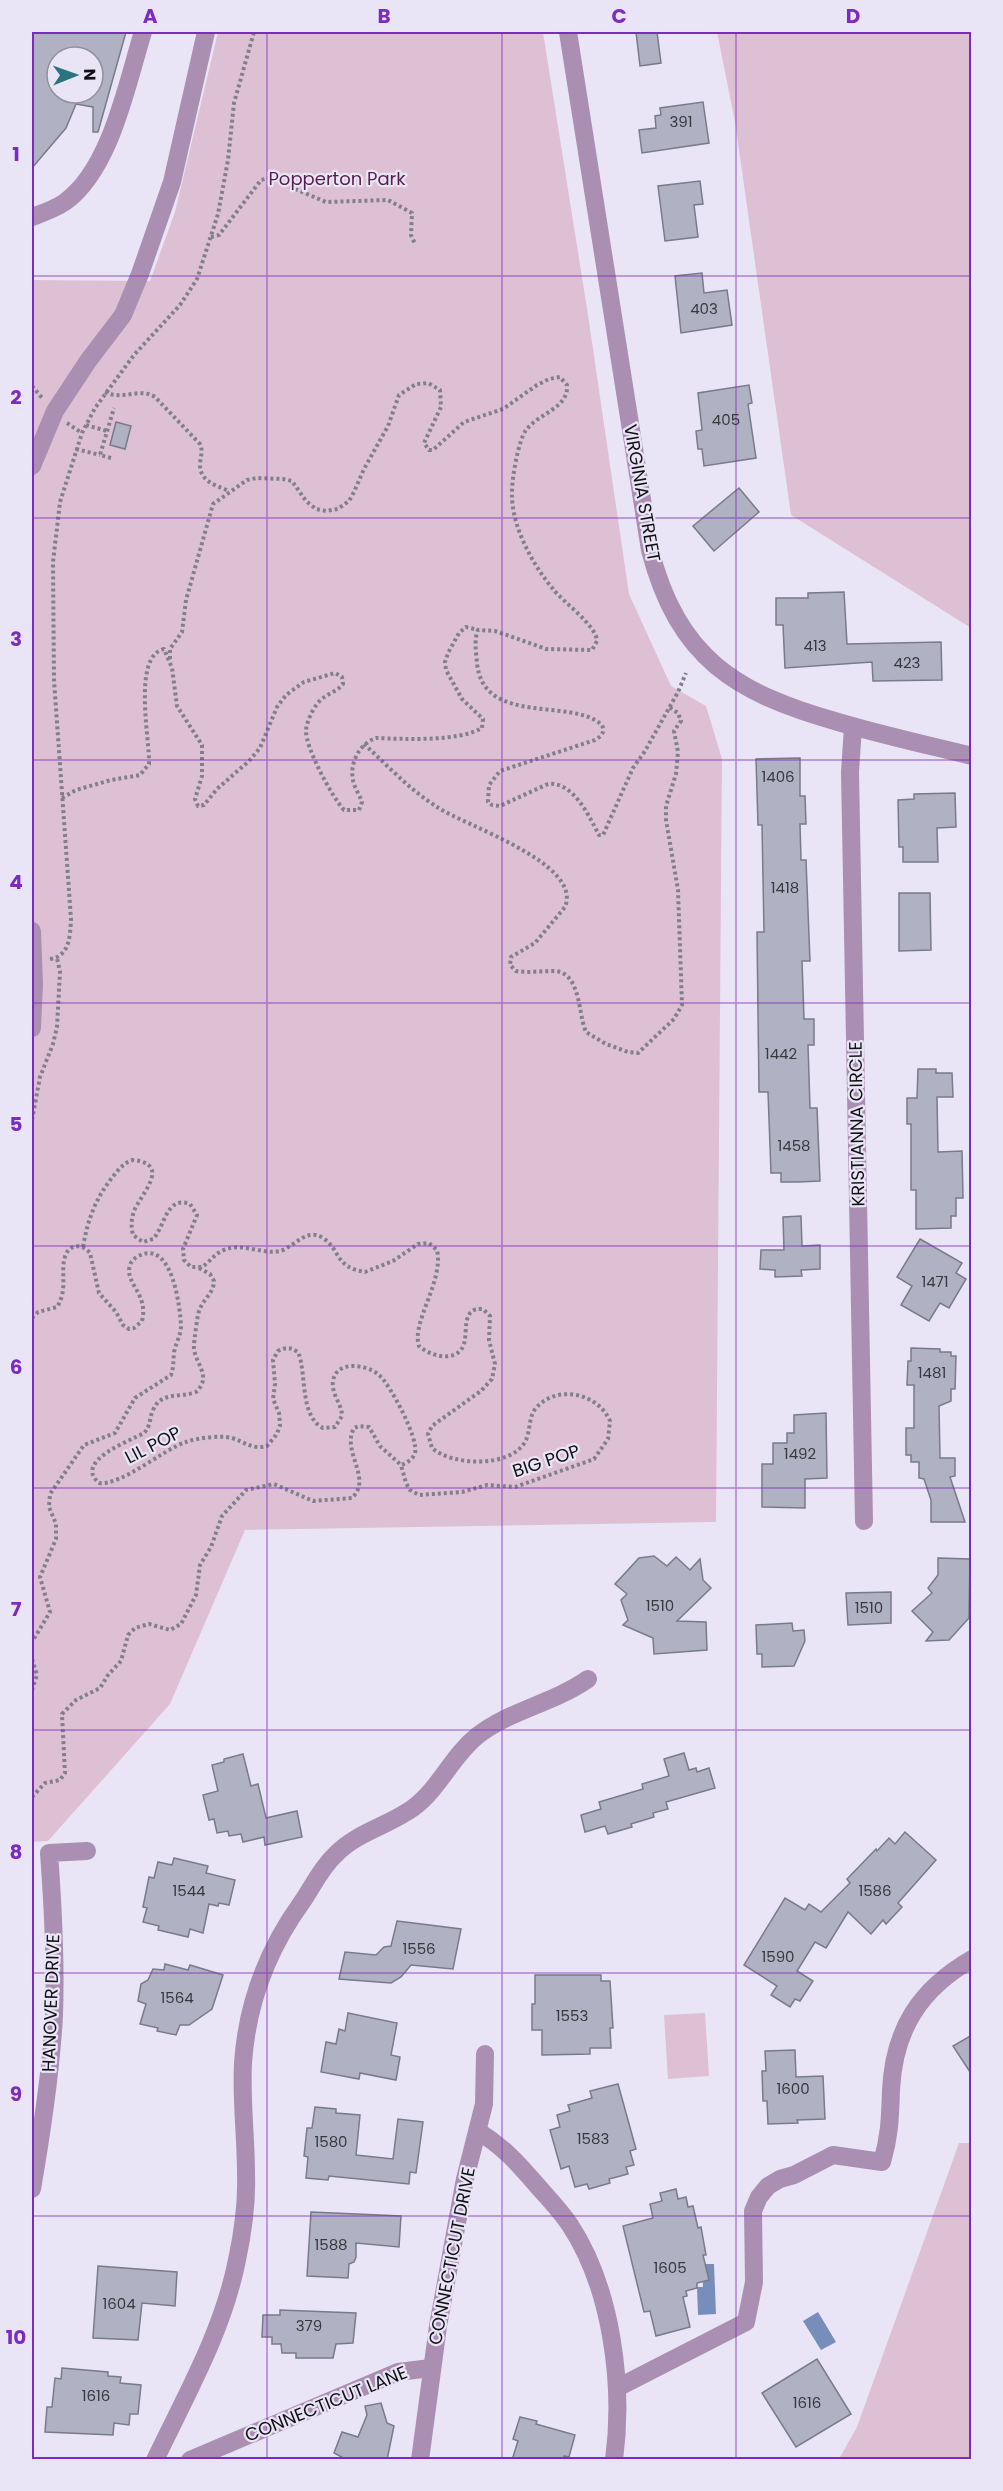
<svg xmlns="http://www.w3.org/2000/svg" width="1003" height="2491" viewBox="0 0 1003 2491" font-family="Poppins,sans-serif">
<rect width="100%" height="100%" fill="#eae5f6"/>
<g fill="#dec0d5">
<path d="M 218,32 L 543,32 L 588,315 L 629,594 L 671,686 L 706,706 L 722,759 L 716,1522 L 245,1530 L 170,1704 L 48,1841 L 32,1842 L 32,280 L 150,281 L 175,212 Z"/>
<path d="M 717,32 L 971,32 L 971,628 L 791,515 L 735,122 Z"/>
<path d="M 705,2013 L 709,2076 L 668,2079 L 664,2015 Z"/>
<path d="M 959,2143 L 972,2143 L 971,2459 L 839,2459 L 857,2427 Z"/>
</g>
<g fill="#778dba">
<path d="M 702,2264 L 714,2264 L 716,2314 L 698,2315 L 697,2287 L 703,2287 Z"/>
<path d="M 818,2312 L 836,2342 L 821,2350 L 803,2321 Z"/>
</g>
<g fill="#b0b1c2" stroke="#797a8a" stroke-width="1.5" fill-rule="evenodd">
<path d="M 32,32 L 126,32 L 98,132 L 93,132 L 93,107 L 76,104 L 66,128 L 32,168 ZM 57,57 L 93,57 L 93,93 L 57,93 Z"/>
<path d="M 636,32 L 657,32 L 661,63 L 640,66 Z"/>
<path d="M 703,102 L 709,143 L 642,153 L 639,130 L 656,128 L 655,116 L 661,115 L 660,108 Z"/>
<path d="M 700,181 L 703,204 L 694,205 L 698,237 L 665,241 L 658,186 Z"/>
<path d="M 702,273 L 704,293 L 727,290 L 732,325 L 681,333 L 675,276 Z"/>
<path d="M 749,385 L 752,403 L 748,404 L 756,458 L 704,466 L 702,449 L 698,449 L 696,431 L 702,430 L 698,393 Z"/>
<path d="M 116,422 L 131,426 L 125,449 L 110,445 Z"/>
<path d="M 739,488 L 759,512 L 714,551 L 693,526 Z"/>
<path d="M 844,592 L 847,644 L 941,642 L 942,680 L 873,681 L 872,662 L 785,668 L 783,625 L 776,625 L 776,598 L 808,598 L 808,593 Z"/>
<path d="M 800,758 L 800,796 L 805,796 L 806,824 L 800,824 L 801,860 L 806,860 L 810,961 L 802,961 L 804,1019 L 814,1019 L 814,1045 L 808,1045 L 810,1108 L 817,1108 L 820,1181 L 798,1182 L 781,1182 L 781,1173 L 771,1173 L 768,1092 L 759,1092 L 757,932 L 764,932 L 762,825 L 758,825 L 756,759 Z"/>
<path d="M 955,793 L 956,827 L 937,828 L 938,862 L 903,862 L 903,847 L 899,847 L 898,800 L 914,799 L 914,794 Z"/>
<path d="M 899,893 L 930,893 L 931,950 L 899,951 Z"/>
<path d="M 918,1069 L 936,1069 L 936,1073 L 952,1073 L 953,1097 L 937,1097 L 938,1152 L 962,1151 L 963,1198 L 956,1198 L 956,1216 L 951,1216 L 951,1228 L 916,1229 L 916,1190 L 911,1190 L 911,1124 L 907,1124 L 907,1098 L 917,1098 Z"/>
<path d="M 801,1216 L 802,1246 L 820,1245 L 820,1269 L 801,1270 L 802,1276 L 775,1277 L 775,1270 L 760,1269 L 761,1250 L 784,1250 L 783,1217 Z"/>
<path d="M 920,1239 L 962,1263 L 956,1273 L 966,1279 L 949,1308 L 940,1303 L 929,1321 L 901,1305 L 912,1286 L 897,1277 Z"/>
<path d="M 911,1348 L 940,1349 L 940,1352 L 951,1352 L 951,1356 L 956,1356 L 955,1389 L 951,1389 L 951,1401 L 939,1406 L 940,1458 L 955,1458 L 955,1476 L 950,1477 L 965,1522 L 931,1522 L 931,1500 L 924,1479 L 919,1478 L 919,1462 L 911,1462 L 911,1455 L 906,1455 L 906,1428 L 914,1428 L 914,1385 L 907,1385 L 908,1361 L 911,1361 Z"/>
<path d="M 826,1413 L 827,1478 L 805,1479 L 805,1508 L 762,1507 L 762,1464 L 773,1464 L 773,1443 L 787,1443 L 787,1433 L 794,1433 L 794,1415 Z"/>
<path d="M 654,1556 L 667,1566 L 676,1557 L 690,1570 L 700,1559 L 703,1580 L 711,1588 L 677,1621 L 706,1622 L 707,1650 L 654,1654 L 653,1638 L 623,1625 L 628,1620 L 621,1600 L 627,1594 L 615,1584 L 639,1558 Z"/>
<path d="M 938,1558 L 970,1559 L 969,1618 L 949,1640 L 926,1641 L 933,1632 L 912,1611 L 932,1593 L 928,1588 L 938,1575 Z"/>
<path d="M 891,1592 L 891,1623 L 848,1625 L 846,1593 Z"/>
<path d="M 792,1623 L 793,1631 L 804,1630 L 805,1641 L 794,1666 L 762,1667 L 762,1654 L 757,1654 L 756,1625 Z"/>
<path d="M 684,1753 L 689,1770 L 696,1768 L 697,1772 L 709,1768 L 715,1788 L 666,1802 L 668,1809 L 653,1813 L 654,1817 L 631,1824 L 632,1827 L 608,1834 L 605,1826 L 585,1832 L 581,1815 L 601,1809 L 599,1802 L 643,1789 L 642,1784 L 669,1776 L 664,1759 Z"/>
<path d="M 243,1754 L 251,1786 L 258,1784 L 266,1818 L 297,1811 L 302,1837 L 265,1845 L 264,1837 L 243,1842 L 241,1834 L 229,1836 L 228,1831 L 217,1833 L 214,1819 L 209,1820 L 203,1795 L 218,1791 L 212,1765 L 224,1762 L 224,1759 Z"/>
<path d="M 905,1832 L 936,1860 L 898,1903 L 902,1907 L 886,1924 L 883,1920 L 871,1934 L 848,1912 L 826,1948 L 815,1942 L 797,1971 L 813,1981 L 800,2001 L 795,1999 L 790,2007 L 771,1995 L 777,1986 L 744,1965 L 785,1898 L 805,1910 L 809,1904 L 821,1912 L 850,1883 L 847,1879 L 876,1849 L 877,1851 L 889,1838 L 895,1844 Z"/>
<path d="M 174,1858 L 208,1866 L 206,1873 L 235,1880 L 229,1905 L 219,1903 L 218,1906 L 209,1904 L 203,1933 L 190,1929 L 188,1937 L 158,1930 L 159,1926 L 143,1922 L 147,1908 L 143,1907 L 149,1877 L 154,1878 L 158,1862 L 172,1865 Z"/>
<path d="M 397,1921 L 461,1929 L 453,1969 L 411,1965 L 401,1977 L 391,1983 L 339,1979 L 345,1952 L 376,1955 L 384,1947 L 391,1946 Z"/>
<path d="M 165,1964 L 188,1970 L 190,1965 L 223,1975 L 212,2009 L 189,2025 L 180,2025 L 176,2035 L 157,2031 L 158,2028 L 140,2024 L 146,2004 L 138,2001 L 141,1984 L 148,1980 L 153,1969 L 164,1970 Z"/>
<path d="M 535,1975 L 601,1975 L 601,1981 L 610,1981 L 613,2028 L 610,2028 L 611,2048 L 590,2048 L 590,2054 L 542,2055 L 542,2030 L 532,2030 L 532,2004 L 535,2004 Z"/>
<path d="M 348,2013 L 397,2023 L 391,2055 L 400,2057 L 396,2080 L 360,2073 L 359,2079 L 321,2072 L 326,2042 L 336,2044 L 339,2029 L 345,2031 Z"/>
<path d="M 972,2035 L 972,2075 L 953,2046 Z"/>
<path d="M 795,2050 L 796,2077 L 823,2076 L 825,2119 L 797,2120 L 798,2123 L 768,2124 L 767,2101 L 763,2101 L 762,2071 L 766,2071 L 765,2051 Z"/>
<path d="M 618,2084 L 636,2149 L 630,2151 L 634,2165 L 626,2167 L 628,2174 L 609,2179 L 610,2183 L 589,2189 L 587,2184 L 575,2187 L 569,2166 L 561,2169 L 550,2130 L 560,2127 L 557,2115 L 570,2111 L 568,2105 L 592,2098 L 590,2091 Z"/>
<path d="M 315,2107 L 336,2109 L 336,2113 L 360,2115 L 356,2155 L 393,2159 L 398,2119 L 423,2122 L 416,2173 L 410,2172 L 409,2184 L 329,2176 L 328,2180 L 306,2178 L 308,2157 L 304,2156 L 307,2128 L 312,2128 Z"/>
<path d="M 676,2189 L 678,2199 L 686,2197 L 688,2207 L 693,2206 L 698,2228 L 701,2227 L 706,2255 L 703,2255 L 709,2280 L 697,2283 L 697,2288 L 686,2291 L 687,2296 L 683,2297 L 690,2327 L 656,2336 L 650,2311 L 644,2312 L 623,2226 L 653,2218 L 650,2204 L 662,2201 L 660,2193 Z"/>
<path d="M 311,2212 L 401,2216 L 399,2247 L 356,2243 L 356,2257 L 354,2262 L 349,2264 L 348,2278 L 307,2276 Z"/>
<path d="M 98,2266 L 177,2272 L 175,2306 L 142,2303 L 138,2340 L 93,2338 Z"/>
<path d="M 280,2310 L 356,2313 L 353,2343 L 336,2344 L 333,2358 L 296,2358 L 296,2353 L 282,2353 L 281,2344 L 272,2344 L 272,2337 L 262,2337 L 263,2315 L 280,2315 Z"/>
<path d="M 817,2359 L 851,2414 L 796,2447 L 762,2393 Z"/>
<path d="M 62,2368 L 108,2372 L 108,2376 L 121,2377 L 120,2383 L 141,2385 L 138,2414 L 130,2414 L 129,2425 L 114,2423 L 113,2435 L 45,2432 L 47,2407 L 52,2407 L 55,2378 L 61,2379 Z"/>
<path d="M 381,2403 L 387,2423 L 394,2426 L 387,2460 L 347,2460 L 334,2453 L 342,2432 L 358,2437 L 367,2415 L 365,2406 Z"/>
<path d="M 520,2417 L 537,2421 L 536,2424 L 575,2435 L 569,2457 L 564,2456 L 563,2460 L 512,2460 L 518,2441 L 513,2439 Z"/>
</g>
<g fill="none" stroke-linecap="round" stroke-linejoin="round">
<g stroke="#827f8a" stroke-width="4" stroke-dasharray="3 3" stroke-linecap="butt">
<path d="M 211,237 L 219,235 L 261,180 L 269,178 L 326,202 L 388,200 L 412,213 L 411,235 L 415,244"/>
<path d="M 32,386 L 43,399"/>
<path d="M 105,392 C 122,401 140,387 155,397 L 200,444 C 203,451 201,455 200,463 C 199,481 215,485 229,491"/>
<path d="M 67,423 L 82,433"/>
<path d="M 86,425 L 107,431"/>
<path d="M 76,449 L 100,455"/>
<path d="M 111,458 L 100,455 L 114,408"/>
<path d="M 170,659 L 170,649 L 182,632 L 186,600 L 213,504 L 247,480 L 257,478 L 283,479 L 292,481 L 306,501 L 316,509 L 326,511 L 338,509 L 349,501 L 354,492 L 364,469 L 388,426 L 399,395 L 416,384 L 428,383 L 440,390 L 441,407 L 424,443 L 429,450 L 433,450 L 464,422 L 503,409 L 537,385 L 549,379 L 560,377 L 567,385 C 569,408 539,413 526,430 C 518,441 511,482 512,497 C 513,529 533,565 553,589 C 563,602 596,625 597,641 L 592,650 L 546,649 L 495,631 L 478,630 C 474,639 476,652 477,663 C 483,727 572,697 602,725 C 605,732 602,736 595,740 L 500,771 L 489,785 L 488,802 L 492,805 L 500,806 L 548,784 C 573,781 589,816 599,835 L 603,835 L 633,768 L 645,751 L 678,692 L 686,673"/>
<path d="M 364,744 C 387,765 410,790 437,807 C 465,826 583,863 565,907 L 535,943 L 511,957 L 510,965 L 516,971 C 529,973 542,971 555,971 C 581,973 578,1014 586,1032 L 606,1044 L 628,1052 L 638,1053 L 674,1019 L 682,1005 L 678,890 L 666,820 L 666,806 L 676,774 L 678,752 L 674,731 L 681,721 L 678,713 L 669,707"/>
<path d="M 62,798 L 76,790 L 111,780 L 140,775 L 149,764 C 150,740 132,656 164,649 L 172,668 L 177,706 L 202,745 L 202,776 L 195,799 L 198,806 L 204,805 L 217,789 L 249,761 L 260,748 L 277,707 L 286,695 L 304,682 L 335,673 L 342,677 L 343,684 C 336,693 324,694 317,704 C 312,711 307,721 306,730 C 305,747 332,797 344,810 L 359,810 L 362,802 C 360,796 356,790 354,784 C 348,766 358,744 376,738 C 404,739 458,742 482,728 L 483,719 L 462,699 L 446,670 L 445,662 L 448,653 L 459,633 L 466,627 L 478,630"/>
<path d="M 50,959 C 70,956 70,936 71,919 L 54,680 L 53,562 L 60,502 L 82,433 L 95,408 L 134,355 L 180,305 L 197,279 L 218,214 L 228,160 L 234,103 L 254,32"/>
<path d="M 32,1120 L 40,1077 L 53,1044 L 57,1027 L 60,972 L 57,958"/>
<path d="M 83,1247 C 88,1218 96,1197 115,1174 C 120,1168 125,1162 133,1160 C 172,1164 141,1194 134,1211 C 131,1220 131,1227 133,1235 L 143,1242 L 153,1239 C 165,1227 166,1195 190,1204 L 197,1215 L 183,1249 L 184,1260 L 191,1267 L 202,1267 C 210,1262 215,1253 224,1250 C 242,1242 263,1255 280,1251 C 295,1247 306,1227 323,1238 C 341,1250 334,1267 365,1272 L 393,1261 L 418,1244 L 429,1243 L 437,1250 C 444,1281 411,1323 419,1346 C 430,1356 457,1364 464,1344 C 468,1331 461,1307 483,1309 L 490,1316 L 489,1340 L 495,1364 L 492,1379 L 481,1391 L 432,1426 L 428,1434 L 432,1448 C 452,1466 510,1468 525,1442 C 531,1431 528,1417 536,1408 C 557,1384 598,1393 610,1421 L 608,1439 L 594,1459 L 515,1487 L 487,1485 L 462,1492 L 419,1495 L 410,1490 L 406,1483 L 401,1465"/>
<path d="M 199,1268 L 210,1274 L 214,1281 C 214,1293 203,1299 199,1311 C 197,1317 195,1336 194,1344 C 192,1362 214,1375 196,1392 C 181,1398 161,1391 153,1410 C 149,1419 151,1426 144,1433 C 130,1441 73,1461 99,1483 C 121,1486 164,1449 186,1442 C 197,1438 220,1435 232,1438 C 245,1442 252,1450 267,1446 L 277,1434 L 280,1425 L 279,1413 L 273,1399 L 275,1384 L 273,1360 L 278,1351 C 286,1347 290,1347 298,1352 C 307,1372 299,1416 323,1428 L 335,1427 L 342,1416 C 342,1404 331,1394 333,1381 C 336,1360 367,1364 379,1375 C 390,1384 419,1439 415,1453 C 413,1459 407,1463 401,1465"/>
<path d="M 32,1318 L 38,1312 L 57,1307 C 69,1288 59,1270 66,1254 C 71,1243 84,1245 90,1253 L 99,1293 L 116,1312 L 123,1325 L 129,1329 L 134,1328 L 142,1321 C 149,1294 124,1283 130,1265 C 132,1259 138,1256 143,1254 C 173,1245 180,1307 181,1326 C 181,1336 175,1344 174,1353 C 173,1361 174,1367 171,1375 L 135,1398 L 115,1433 L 84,1445 L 50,1494 L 49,1507 L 56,1524 L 56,1539 L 40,1577 L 50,1612 L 32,1642"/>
<path d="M 32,1659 L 37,1675 L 32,1690"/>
<path d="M 32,1797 L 45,1783 L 60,1780 L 65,1773 L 62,1714 L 76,1700 L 100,1688 L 108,1675 L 121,1661 L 128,1635 L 135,1628 L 149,1624 L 170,1630 L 181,1624 L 196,1595 L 200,1565 L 211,1547 L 222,1516 L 246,1490 L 274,1484 L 313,1501 L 352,1498 C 373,1478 341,1452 354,1428 L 359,1426 L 369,1427 L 380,1446 L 401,1465"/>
</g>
<g stroke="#aa8fb2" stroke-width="18">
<path d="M 568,32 L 650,550 C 678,658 735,693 838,722 C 882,735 927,745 972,756"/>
<path d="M 32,217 C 43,213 55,209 65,202 C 111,169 127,83 143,32"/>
<path d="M 32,466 L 55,411 L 88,361 L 123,315 L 140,274 L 172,182 L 206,32"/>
<path d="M 853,727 L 850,772 L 864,1521"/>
<path d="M 32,931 L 34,984 L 32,1028"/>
<path d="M 478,2131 C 503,2147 516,2161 535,2183 C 547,2197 560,2210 570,2225 C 612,2289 624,2385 614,2460"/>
<path d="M 32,2189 C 42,2131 51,2073 54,2015 C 56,1961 53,1907 49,1853 L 87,1851"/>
<path d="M 617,2388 L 746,2322 L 754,2282 L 753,2211 L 759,2197 L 768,2186 L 780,2179 L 794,2175 L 833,2155 L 882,2162 C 890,2135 890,2117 891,2090 C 894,2029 920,1989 972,1959"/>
<path d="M 155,2460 C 186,2395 223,2331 237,2260 C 243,2232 247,2202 246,2174 C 246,2137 241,2100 243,2063 C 247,2004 268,1949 302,1902 C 313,1886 321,1868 335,1855 C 357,1832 388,1826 413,1808 C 439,1789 452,1756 477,1736 C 510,1710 552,1704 588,1679"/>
<path d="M 190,2460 L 398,2372 L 431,2368"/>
<path d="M 420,2460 L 438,2326 L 465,2179 L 484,2104 L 485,2054"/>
</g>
</g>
<path fill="none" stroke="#7b2cbf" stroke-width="1.5" stroke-opacity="0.55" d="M 267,32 L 267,2460M 502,32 L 502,2460M 736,32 L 736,2460M 32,276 L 972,276M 32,518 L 972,518M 32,760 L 972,760M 32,1003 L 972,1003M 32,1246 L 972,1246M 32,1488 L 972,1488M 32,1730 L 972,1730M 32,1973 L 972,1973M 32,2216 L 972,2216"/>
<g text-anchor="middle" stroke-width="4.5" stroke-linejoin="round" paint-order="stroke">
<g font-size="15" fill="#393840">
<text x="681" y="127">391</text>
<text x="704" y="314">403</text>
<text x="726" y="425">405</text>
<text x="815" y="651">413</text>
<text x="907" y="668">423</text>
<text x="778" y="782">1406</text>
<text x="785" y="893">1418</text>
<text x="781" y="1059">1442</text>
<text x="794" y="1151">1458</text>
<text x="935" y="1287">1471</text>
<text x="932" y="1378">1481</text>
<text x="800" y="1459">1492</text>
<text x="660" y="1611">1510</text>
<text x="869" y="1613">1510</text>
<text x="189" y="1896">1544</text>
<text x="875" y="1896">1586</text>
<text x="419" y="1954">1556</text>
<text x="778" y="1962">1590</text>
<text x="177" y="2003">1564</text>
<text x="572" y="2021">1553</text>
<text x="793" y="2094">1600</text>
<text x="593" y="2144">1583</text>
<text x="331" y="2147">1580</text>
<text x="331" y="2250">1588</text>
<text x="670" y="2273">1605</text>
<text x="119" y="2309">1604</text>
<text x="309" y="2331">379</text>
<text x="96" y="2401">1616</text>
<text x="807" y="2408">1616</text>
</g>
<g font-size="18" fill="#561e4a" stroke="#eae5f6">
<text x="337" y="185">Popperton Park</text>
</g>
<g font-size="18" fill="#111015" stroke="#eae5f6">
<text transform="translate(642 493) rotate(80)" y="6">VIRGINIA STREET</text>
<text transform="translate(857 1124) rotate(-91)" y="6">KRISTIANNA CIRCLE</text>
<text transform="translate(153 1445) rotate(-27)" y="6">LIL POP</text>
<text transform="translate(546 1461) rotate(-18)" y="6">BIG POP</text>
<text transform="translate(51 2003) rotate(-88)" y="6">HANOVER DRIVE</text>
<text transform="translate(452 2256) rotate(-79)" y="6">CONNECTICUT DRIVE</text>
<text transform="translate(326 2404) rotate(-22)" y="6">CONNECTICUT LANE</text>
</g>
</g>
<rect width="1003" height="2491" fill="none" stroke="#eae5f6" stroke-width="66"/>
<g transform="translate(75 75) rotate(89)"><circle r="28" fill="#eae5f6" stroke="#93909c" stroke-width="1.5"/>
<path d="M0-4.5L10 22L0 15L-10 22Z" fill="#2b737d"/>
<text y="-9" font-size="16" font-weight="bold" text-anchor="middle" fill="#111015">N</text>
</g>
<rect x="33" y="33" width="937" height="2425" fill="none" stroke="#7b2cbf" stroke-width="2"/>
<g font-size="20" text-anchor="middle" font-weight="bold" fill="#7b2cbf">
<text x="150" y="23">A</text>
<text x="384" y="23">B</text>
<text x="619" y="23">C</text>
<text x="853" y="23">D</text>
<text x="16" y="161">1</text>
<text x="16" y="404">2</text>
<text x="16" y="646">3</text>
<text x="16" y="889">4</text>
<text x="16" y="1131">5</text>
<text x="16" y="1374">6</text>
<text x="16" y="1616">7</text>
<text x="16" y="1859">8</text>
<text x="16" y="2101">9</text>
<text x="16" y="2344">10</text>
</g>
</svg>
